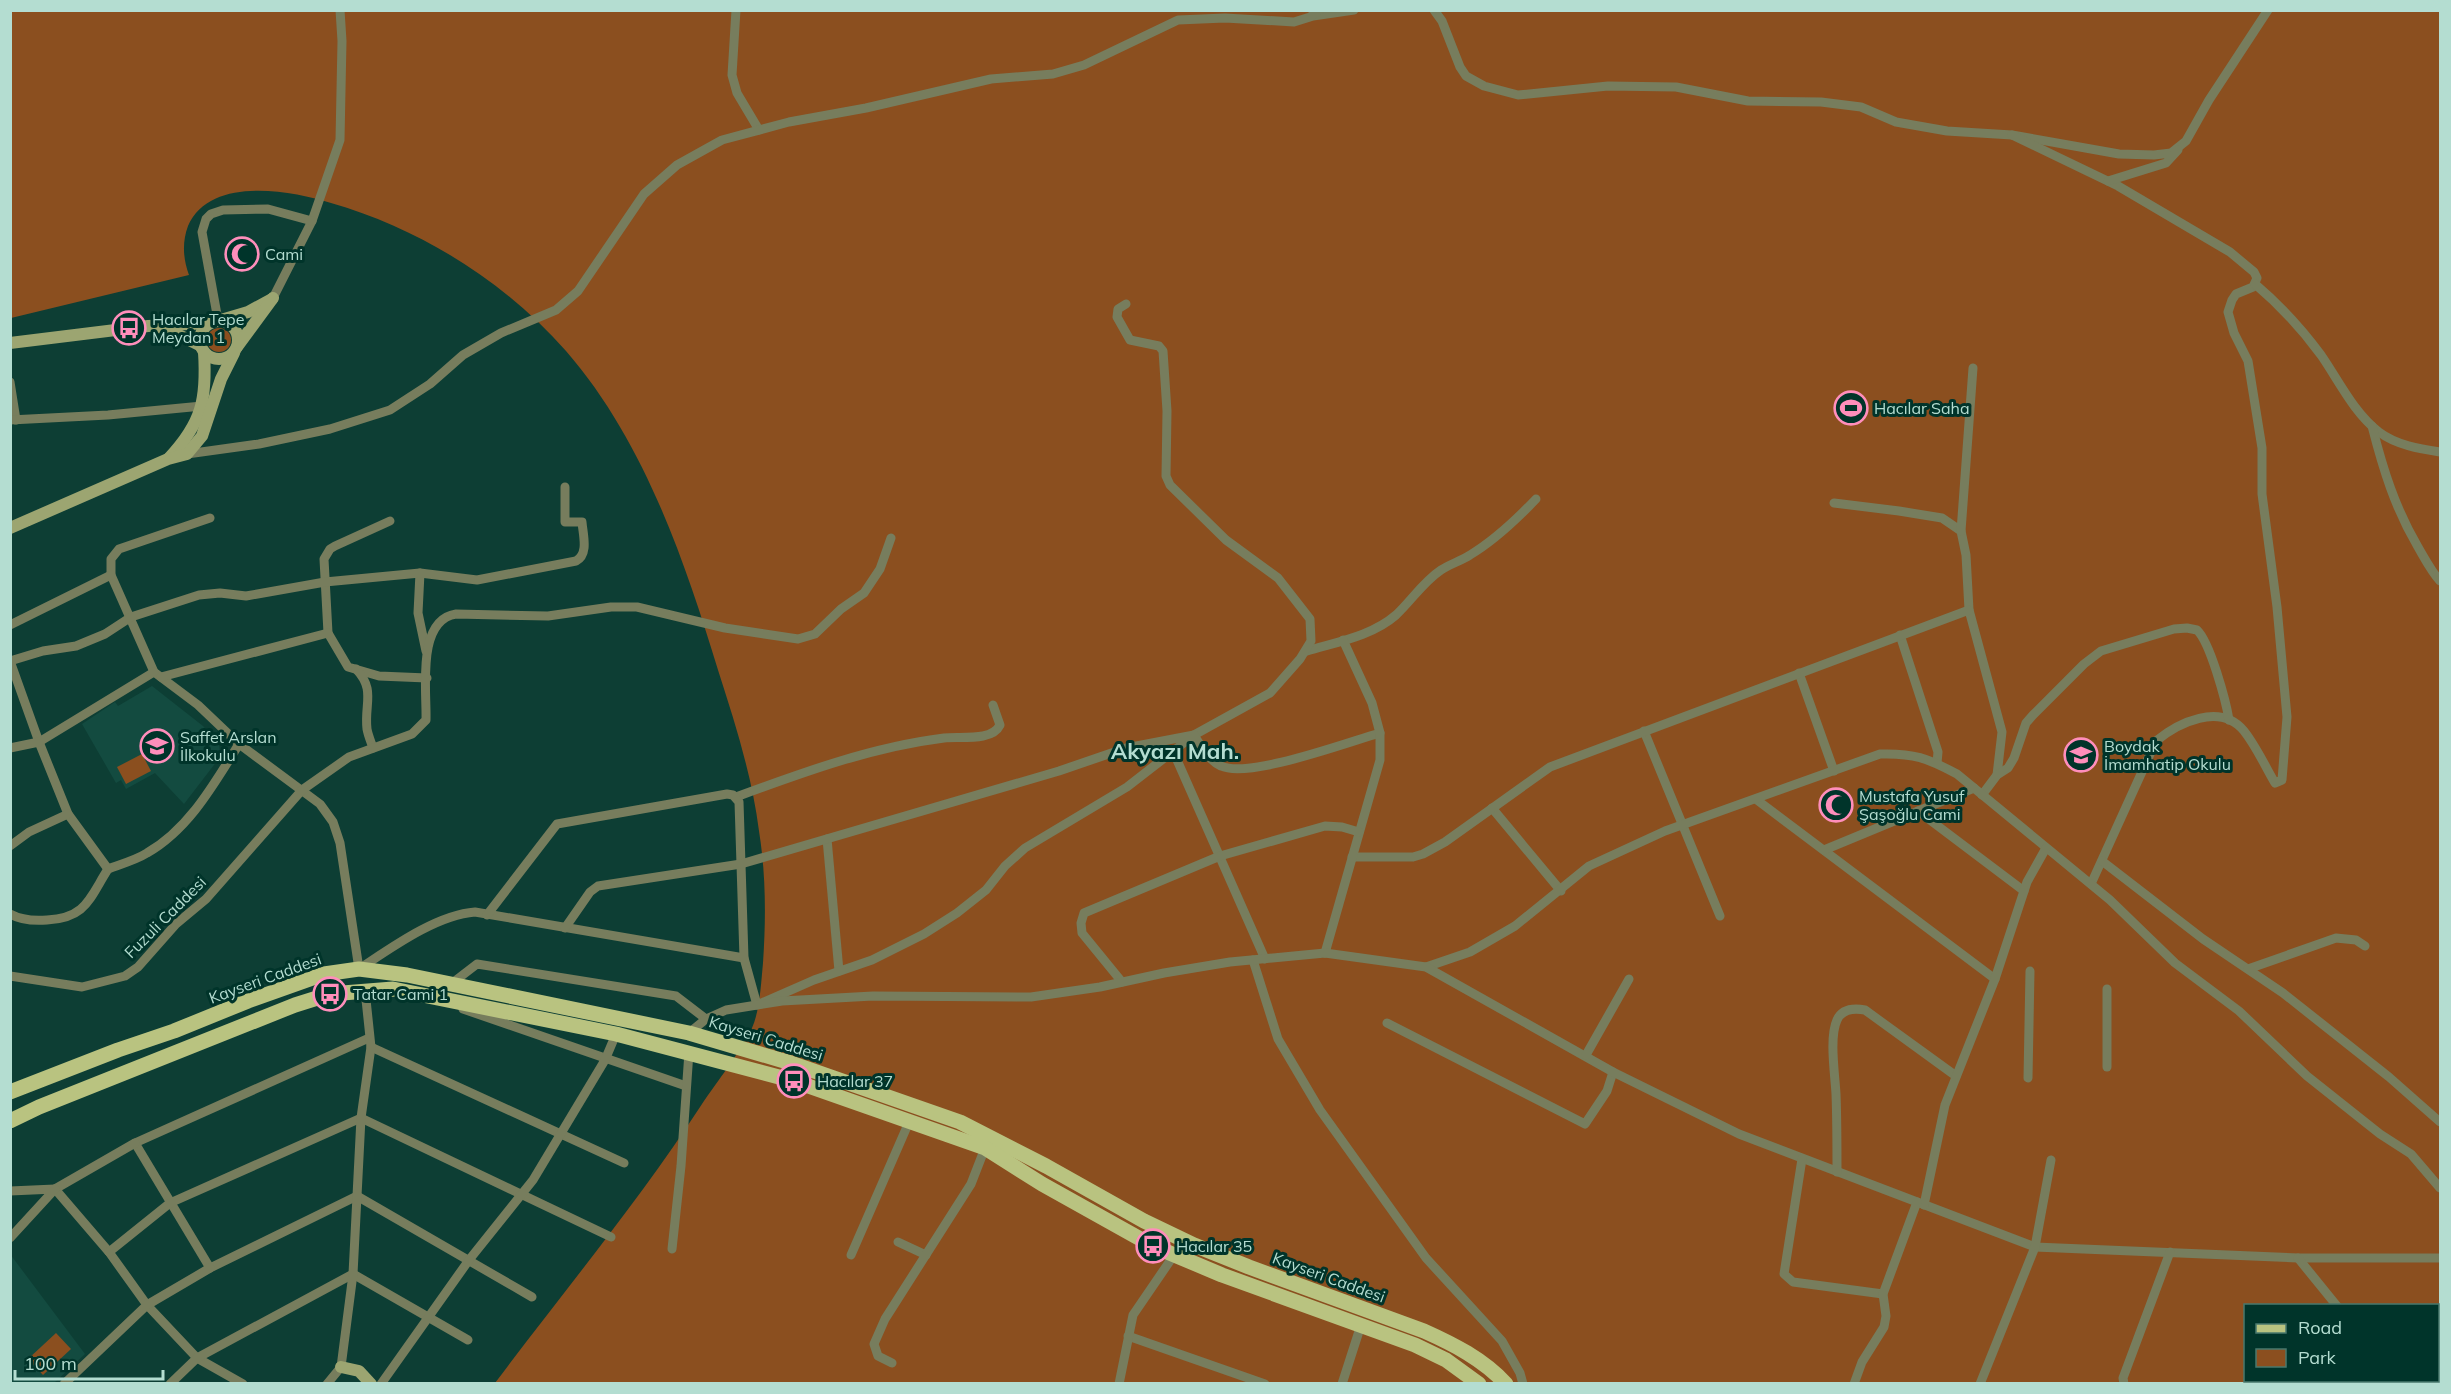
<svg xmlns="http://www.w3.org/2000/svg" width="2451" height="1394" viewBox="0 0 2451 1394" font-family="Mulish,sans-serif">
<rect width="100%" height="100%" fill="#0d3e34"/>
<g fill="#134b40">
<path d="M 152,686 L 203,726 L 219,744 L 220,753 L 217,761 L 184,804 L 155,773 L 126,789 L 121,780 L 116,783 L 82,724 L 115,702 L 118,706 Z"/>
<path d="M 10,1254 L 85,1354 L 54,1383 L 11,1383 Z"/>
</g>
<g fill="#8b4f1f" fill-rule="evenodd">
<path d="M 10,11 L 2440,11 L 2440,1383 L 495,1383 C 564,1291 639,1201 702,1104 C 717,1082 741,1051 752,1028 C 760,1010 761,983 763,963 C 766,919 766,875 759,831 C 752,776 735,723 718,670 C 684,559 644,441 566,351 C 504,281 421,229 331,203 C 289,190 210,176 188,226 C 182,242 183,259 189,275 L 11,318 ZM 2246,1306 L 2438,1306 L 2438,1380 L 2246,1380 Z"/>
<circle cx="219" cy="340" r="12"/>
<path d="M 142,754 L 151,771 L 126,784 L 117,767 Z"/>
<path d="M 56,1333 L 71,1349 L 43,1375 L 28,1359 Z"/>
</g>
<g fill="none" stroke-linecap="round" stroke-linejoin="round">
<g stroke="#777d5d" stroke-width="9">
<path d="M 736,10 L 732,75 L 737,93 L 759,130"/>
<path d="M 1434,10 L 1442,21 L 1460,67 L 1466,76 L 1484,86 L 1518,95 L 1608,86 L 1676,87 L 1748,101 L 1821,102 L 1861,107 L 1896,122 L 1947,131 L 2012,135 L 2119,154 L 2154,155 L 2171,153 L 2186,141 L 2209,100 L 2268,10"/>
<path d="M 1313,16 L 1354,10"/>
<path d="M 2012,135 L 2118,186 L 2230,252 L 2254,272 L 2257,278 L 2253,287 L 2236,294 L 2232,300 L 2228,312 L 2234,333 L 2248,361 L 2262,448 L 2262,494 L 2277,607 L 2287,717 L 2282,780 L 2275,783 C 2265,766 2256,746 2244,731 C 2220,702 2178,723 2156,741 L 2091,884"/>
<path d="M 2108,181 L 2166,163 L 2178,150"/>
<path d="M 2255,284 C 2281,306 2301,328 2321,355 C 2339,381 2354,413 2379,432 C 2396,445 2420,449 2440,452"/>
<path d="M 273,298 L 312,221 L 340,140 L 342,41 L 340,10"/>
<path d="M 218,320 L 202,232 L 206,219 L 211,214 L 223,210 L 268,209 L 312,221"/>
<path d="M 10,382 L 16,420"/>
<path d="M 10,420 L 108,415 L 202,406"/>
<path d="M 2372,426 C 2383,469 2395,508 2418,547 C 2425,559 2431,571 2440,581"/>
<path d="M 187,454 L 259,444 L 330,429 L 390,410 L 430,384 L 463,355 L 501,333 L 556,310 L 578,291 L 644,194 L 677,165 L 722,140 L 789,122 L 866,108 L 991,79 L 1053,74 L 1084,65 L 1178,20 L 1225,18 L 1294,22 L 1310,17 L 1320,10"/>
<path d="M 1834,503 L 1899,511 L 1942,518 L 1961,531 L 1966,555 L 1969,610 L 2002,732 L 1997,775"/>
<path d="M 210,518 L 119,549 L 111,559 L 111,575 L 154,672 L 198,705 L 239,744 L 320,804 L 333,822 L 340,843 L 359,969 C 391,948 436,915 475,912 L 744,958"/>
<path d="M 390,521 L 335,546 L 330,549 L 324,559 L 328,633 L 348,667 L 379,676 L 427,678"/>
<path d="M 1961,531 L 1973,368"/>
<path d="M 420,573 L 418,613 L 426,651"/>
<path d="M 10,625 L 111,575"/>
<path d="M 1900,635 L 1938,752 L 1937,763"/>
<path d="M 1307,651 C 1337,642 1372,636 1396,615 C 1412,600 1423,582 1441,570 C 1450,564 1461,561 1470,555 C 1495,540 1516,520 1536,499"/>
<path d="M 10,661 L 43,651 L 76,646 L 105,634 L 131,617 L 199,595 L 220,593 L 246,596 L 325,582 L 420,573 L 477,580 L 576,561 C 589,554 583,535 582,522 L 565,522 L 565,487"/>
<path d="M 10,661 L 39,742 L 68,814 L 108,869 C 121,864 136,860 147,853 C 189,829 214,784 239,744"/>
<path d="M 356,669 C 376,690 364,704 367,729 C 368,735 371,742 373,748"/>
<path d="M 1799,673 L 1834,771"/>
<path d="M 161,677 L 328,633"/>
<path d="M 1644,731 L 1720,916"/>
<path d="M 10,748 L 39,742 L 154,672"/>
<path d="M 1173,751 L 1265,959"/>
<path d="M 1982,795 L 1997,775 L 2008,768 L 2014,758 L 2026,723 L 2033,715 L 2084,664 L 2101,651 L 2174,629 L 2187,628 L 2197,630 C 2210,642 2226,701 2229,720"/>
<path d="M 736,797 C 804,772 872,747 944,738 C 959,736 992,742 1000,725 L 993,705"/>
<path d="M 1757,800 L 1995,979"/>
<path d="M 1492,808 L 1561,891"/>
<path d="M 1918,811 L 2024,891"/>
<path d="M 827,839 L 839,971"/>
<path d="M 10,846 L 29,832 L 68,814"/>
<path d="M 1824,850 L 1974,788"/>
<path d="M 1352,857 L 1413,857 L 1423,854 L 1445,842 L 1550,767 L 1969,610"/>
<path d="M 2102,861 L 2203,939 L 2283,993 L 2389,1077 L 2440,1122"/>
<path d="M 10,914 C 21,920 35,921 47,920 C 86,918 89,899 108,869"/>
<path d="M 487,915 L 557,824 L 727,794 L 733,795 L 739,802 L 744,958 L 757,1005 L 814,980 L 872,960 L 924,934 L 957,913 L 986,890 L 1005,866 L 1025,848 L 1127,787 L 1194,735 L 1270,693 L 1300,659 L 1311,641 L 1310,619 L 1278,578 L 1226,540 L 1170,485 L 1166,476 L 1167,411 L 1163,351 L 1159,346 L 1130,340 L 1117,317 L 1118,309 L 1126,304"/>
<path d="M 565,928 L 590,892 L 598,886 L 741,864 L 1059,771 L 1126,748 L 1194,735 C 1201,746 1209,761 1221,766 C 1249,779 1348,742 1380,733"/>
<path d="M 1325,953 L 1380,760 L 1380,733 L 1372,703 L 1343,640"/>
<path d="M 1253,960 L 1278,1039 L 1320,1110 L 1426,1258 L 1502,1341 L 1520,1373 L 1523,1384"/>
<path d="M 1426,967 L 1470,952 L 1515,926 L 1589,866 L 1665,831 L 1880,754 C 1914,753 1927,758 1957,774 L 2110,900 L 2175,963 L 2239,1011 L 2307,1076 L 2380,1134 L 2411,1154 L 2440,1188"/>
<path d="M 2248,969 L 2336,938 L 2356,940 L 2365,946"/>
<path d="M 10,976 L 82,987 L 125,976 L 138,967 L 176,924 L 206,899 L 302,790 L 349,757 L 412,734 L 426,720 C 427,691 416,620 456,614 L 548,616 L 611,607 L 637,607 L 725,628 L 798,639 L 815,634 L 841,609 L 864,593 L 880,569 L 891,538"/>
<path d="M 1122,982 L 1082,933 L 1081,923 L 1084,913 L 1220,856 L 1325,826 L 1342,827 L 1359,832"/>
<path d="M 451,984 L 477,964 L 676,996 L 706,1019"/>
<path d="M 463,1009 L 686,1086"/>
<path d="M 1387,1023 L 1585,1124 L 1607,1091 L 1613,1072"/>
<path d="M 689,1033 L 706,1019 L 726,1010 L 782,1001 L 873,996 L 1031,997 L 1100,987 L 1164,973 L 1230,962 L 1325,953 L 1426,967 L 1613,1072 L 1739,1134 L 2035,1247 L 2298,1258 L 2440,1258"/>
<path d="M 369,1038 L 135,1143 L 210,1268 L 357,1196 L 532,1297"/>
<path d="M 371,1047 L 624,1163"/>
<path d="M 1586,1055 L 1629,979"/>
<path d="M 2107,1067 L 2107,989"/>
<path d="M 2028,1078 L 2030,971"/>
<path d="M 135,1143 L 55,1189 L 109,1252 L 147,1305 L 197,1358 L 243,1384"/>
<path d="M 1802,1159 L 1784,1274 L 1793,1282 L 1883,1294"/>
<path d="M 1837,1172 C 1837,1146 1837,1120 1836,1094 C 1835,1075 1829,1037 1837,1020 C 1842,1009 1854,1008 1865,1010 L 1956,1076"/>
<path d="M 10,1191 L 55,1189"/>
<path d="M 1924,1205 L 1945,1105 L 1995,979 L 2027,882 L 2046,848"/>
<path d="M 10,1238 L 55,1189"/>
<path d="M 898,1242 L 926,1255"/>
<path d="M 672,1249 L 681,1166 L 689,1052"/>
<path d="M 109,1252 L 170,1203 L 361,1118 L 611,1237"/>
<path d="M 851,1255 L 909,1122"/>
<path d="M 2298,1258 L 2337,1306"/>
<path d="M 353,1274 L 468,1340"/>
<path d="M 1128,1336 L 1265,1384"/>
<path d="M 892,1363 L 878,1356 L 874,1344 L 885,1319 L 971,1184 L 985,1148"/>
<path d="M 2398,1380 L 2401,1384"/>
<path d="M 64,1384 L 147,1305 L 210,1268"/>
<path d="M 170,1384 L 197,1358 L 353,1274"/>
<path d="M 327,1384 L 341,1367 L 353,1274 L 361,1118 L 371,1047 L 365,990"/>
<path d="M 381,1384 L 469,1260 L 533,1180 L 605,1060 L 616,1034"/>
<path d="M 1119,1384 L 1133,1315 L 1174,1255"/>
<path d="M 1342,1384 L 1361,1325"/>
<path d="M 1854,1384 L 1862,1362 L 1884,1327 L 1886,1316 L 1883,1294 L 1917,1202"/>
<path d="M 1980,1384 L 2035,1247 L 2051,1160"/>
<path d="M 2124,1384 L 2123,1378 L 2170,1252"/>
</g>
<g stroke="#9ca571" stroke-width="12">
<path d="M 221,320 L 248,312 L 272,299"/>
<circle cx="219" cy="340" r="19"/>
<path d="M 161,328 L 169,330 L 201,346"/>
<path d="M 10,343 L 148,326 L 209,323"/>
<path d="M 237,347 L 273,298"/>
<path d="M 169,458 C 202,423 207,399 204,352"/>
<path d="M 10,528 L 168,459 L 187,454 L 202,436 L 221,379 L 234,353"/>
<path d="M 341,1367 L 359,1371 L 371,1384"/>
</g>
<g stroke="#b9c380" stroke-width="15">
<path d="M 10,1092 L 118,1050 L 174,1031 L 248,1001 L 324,974 L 359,969 L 407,975 L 689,1033 L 791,1063 L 960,1122 L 1046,1166 L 1144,1221 L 1194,1245 L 1249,1267 L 1424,1331 C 1453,1344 1483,1359 1506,1384"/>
<path d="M 10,1121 L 39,1107 L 295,1005 L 330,994 L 393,989 L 616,1034 L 794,1081 L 985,1148 L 1042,1184 L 1153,1246 L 1222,1275 L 1415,1345 L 1446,1360 L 1479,1384"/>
</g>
</g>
<defs>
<g id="mosque-ring" transform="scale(1.725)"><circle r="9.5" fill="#00342a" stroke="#ff8ebb" stroke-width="1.5"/><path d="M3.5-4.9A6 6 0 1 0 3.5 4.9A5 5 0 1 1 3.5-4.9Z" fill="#ff8ebb"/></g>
<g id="bus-ring" transform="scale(1.725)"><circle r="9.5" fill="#00342a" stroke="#ff8ebb" stroke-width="1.5"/><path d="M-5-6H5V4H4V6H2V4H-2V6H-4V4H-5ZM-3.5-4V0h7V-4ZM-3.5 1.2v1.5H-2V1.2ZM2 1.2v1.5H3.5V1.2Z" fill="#ff8ebb"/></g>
<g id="stadium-ring" transform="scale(1.725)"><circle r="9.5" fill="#00342a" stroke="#ff8ebb" stroke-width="1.5"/><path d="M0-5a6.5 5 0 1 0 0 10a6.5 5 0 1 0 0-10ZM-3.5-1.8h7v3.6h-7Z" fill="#ff8ebb"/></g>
<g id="school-ring" transform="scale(1.725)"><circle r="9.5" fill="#00342a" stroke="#ff8ebb" stroke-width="1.5"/><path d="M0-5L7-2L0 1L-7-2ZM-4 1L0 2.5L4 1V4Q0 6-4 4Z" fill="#ff8ebb"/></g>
</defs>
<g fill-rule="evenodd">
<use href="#mosque-ring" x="242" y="254"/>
<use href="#bus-ring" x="129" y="328"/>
<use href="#stadium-ring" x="1851" y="408"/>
<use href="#school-ring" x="157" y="746"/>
<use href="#school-ring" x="2081" y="755"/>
<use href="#mosque-ring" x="1836" y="805"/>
<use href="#bus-ring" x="330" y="994"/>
<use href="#bus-ring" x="794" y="1081"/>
<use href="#bus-ring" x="1153" y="1246"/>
</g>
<g text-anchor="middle" stroke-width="6" stroke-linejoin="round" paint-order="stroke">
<g font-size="16" fill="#b4ddd1" stroke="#00342a" text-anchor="start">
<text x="265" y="260">Cami</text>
<text x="152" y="325">Hacılar Tepe<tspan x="152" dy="18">Meydan 1</tspan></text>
<text x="1874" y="414">Hacılar Saha</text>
<text x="180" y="743">Saffet Arslan<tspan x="180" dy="18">İlkokulu</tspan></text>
<text x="2104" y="752">Boydak<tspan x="2104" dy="18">İmamhatip Okulu</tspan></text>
<text x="1859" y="802">Mustafa Yusuf<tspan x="1859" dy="18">Şaşoğlu Cami</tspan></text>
<text x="353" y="1000">Tatar Cami 1</text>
<text x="817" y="1087">Hacılar 37</text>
<text x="1176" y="1252">Hacılar 35</text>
</g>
<g font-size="16" fill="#b4ddd1" stroke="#00342a">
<text transform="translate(165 917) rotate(-45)" y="6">Fuzuli Caddesi</text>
<text transform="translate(265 978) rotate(-20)" y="6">Kayseri Caddesi</text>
<text transform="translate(766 1038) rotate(17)" y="6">Kayseri Caddesi</text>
<text transform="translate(1329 1277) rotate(20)" y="6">Kayseri Caddesi</text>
</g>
<g font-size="22" font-weight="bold" fill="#b4ddd1" stroke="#00342a">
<text x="1175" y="759">Akyazı Mah.</text>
</g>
</g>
<rect width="2451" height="1394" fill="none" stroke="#b4ddd1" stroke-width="24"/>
<rect x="2244" y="1304" width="195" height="78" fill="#00342a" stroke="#48786d" stroke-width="1.5"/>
<rect x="2256" y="1324" width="30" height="9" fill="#b9c380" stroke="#48786d" stroke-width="1.5"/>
<text x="2298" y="1334" font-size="18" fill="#b4ddd1">Road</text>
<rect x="2256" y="1349" width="30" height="18" fill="#8b4f1f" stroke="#48786d" stroke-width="1.5"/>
<text x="2298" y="1364" font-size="18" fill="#b4ddd1">Park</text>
<path d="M15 1370v9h148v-9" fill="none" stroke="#b4ddd1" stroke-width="3"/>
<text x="24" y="1370" font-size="18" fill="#b4ddd1" stroke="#00342a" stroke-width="4.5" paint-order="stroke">100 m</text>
</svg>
